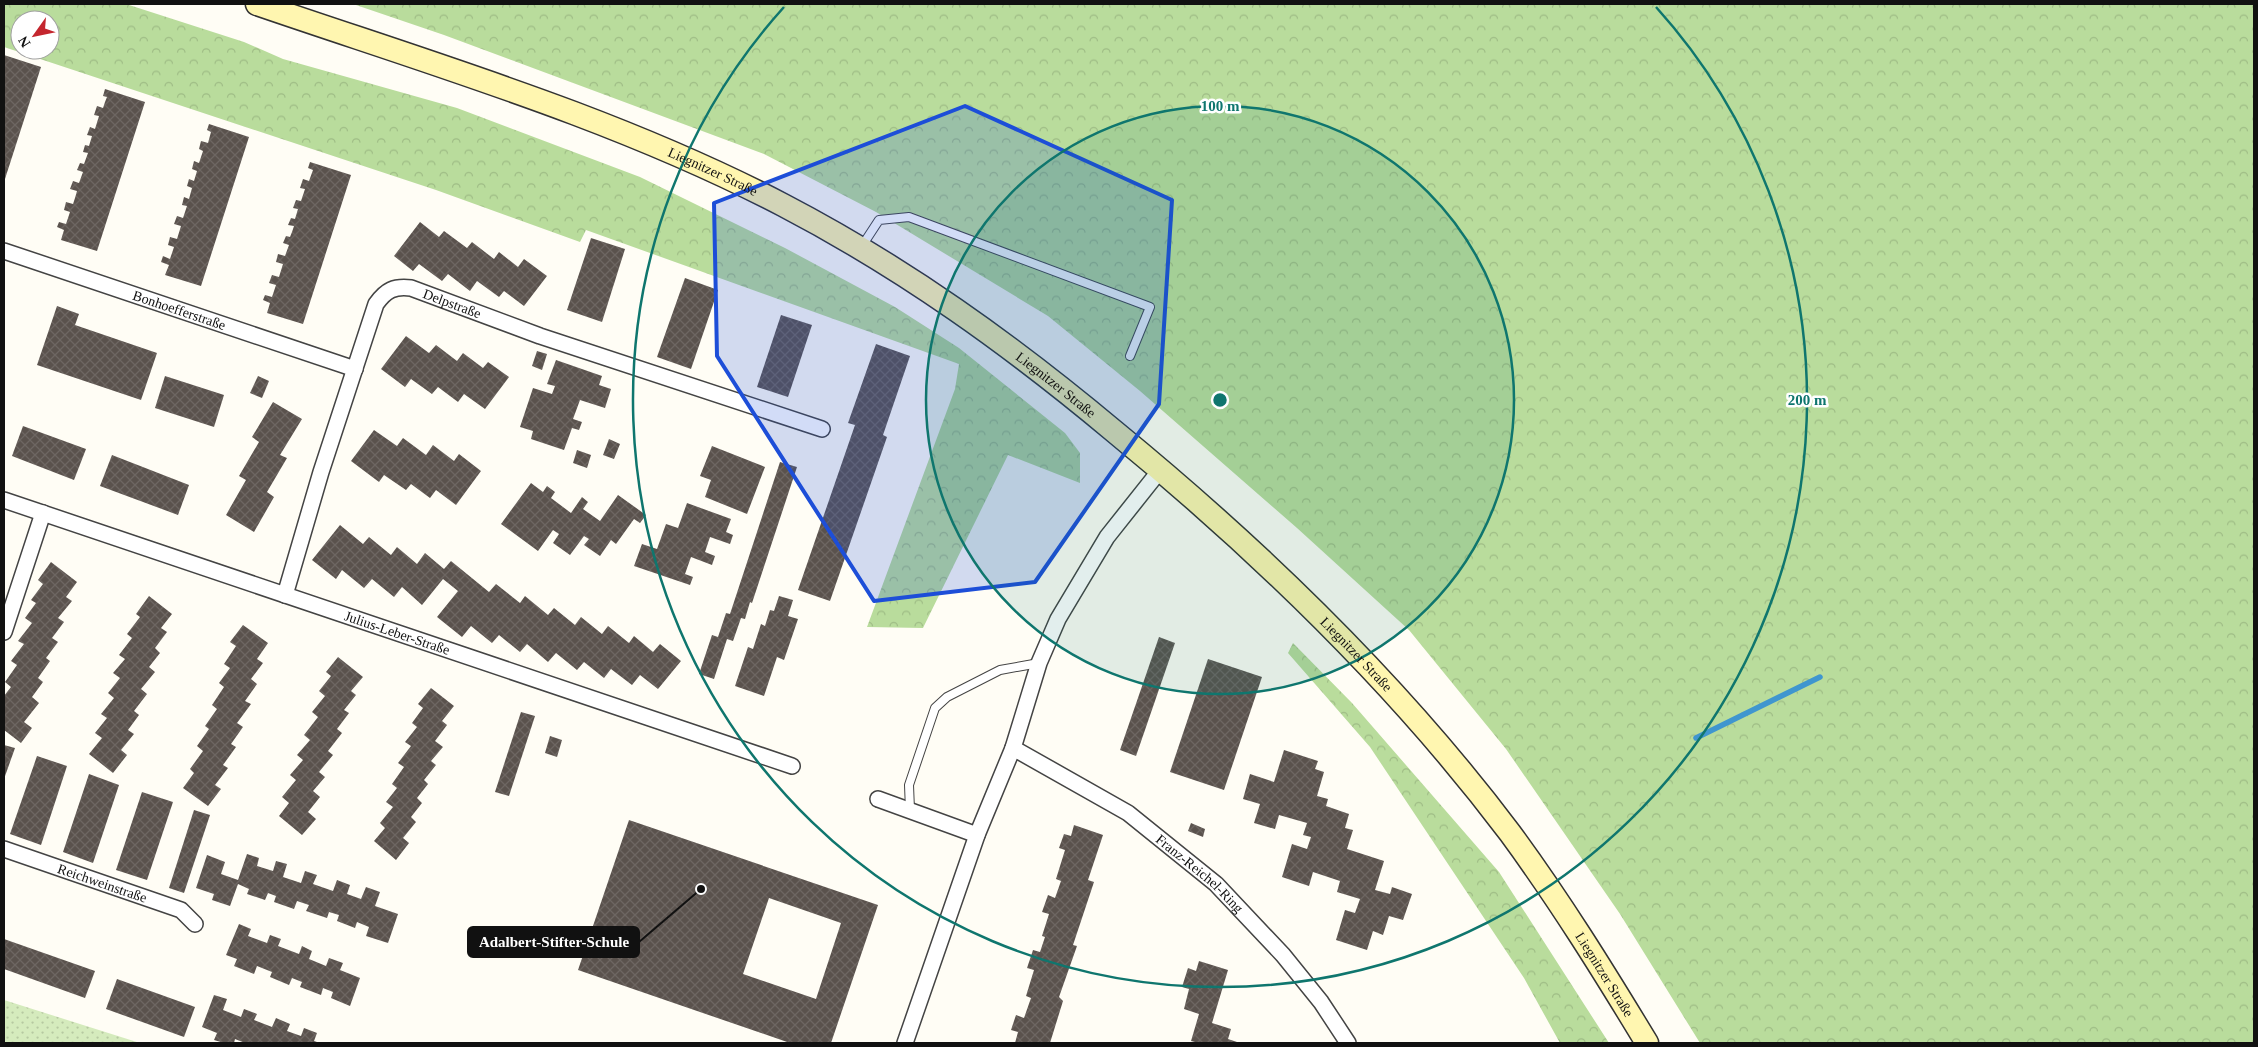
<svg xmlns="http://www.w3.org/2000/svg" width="2258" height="1047" viewBox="0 0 2258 1047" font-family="Georgia,serif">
<defs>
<pattern id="forest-crowns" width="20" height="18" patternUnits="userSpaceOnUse" patternTransform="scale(1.25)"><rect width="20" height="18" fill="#b9dc9c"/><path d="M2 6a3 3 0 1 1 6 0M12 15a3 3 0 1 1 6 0" fill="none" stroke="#9ebc85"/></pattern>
<pattern id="park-dots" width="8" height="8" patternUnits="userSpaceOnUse" patternTransform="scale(1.25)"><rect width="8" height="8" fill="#d5ebbd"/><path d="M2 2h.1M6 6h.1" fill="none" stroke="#b6c8a1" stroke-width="1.8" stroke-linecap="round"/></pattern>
<pattern id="building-cross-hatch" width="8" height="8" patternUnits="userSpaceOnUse" patternTransform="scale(1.25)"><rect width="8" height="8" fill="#5a524d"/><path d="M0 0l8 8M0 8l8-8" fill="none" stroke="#6d6662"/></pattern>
</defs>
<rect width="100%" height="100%" fill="#fffdf5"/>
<g fill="url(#forest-crowns)" fill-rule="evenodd">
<path d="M 4,4 L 126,4 L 244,42 L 283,59 L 457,108 L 640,177 L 785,248 L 895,307 L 959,348 L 1065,433 L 1080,453 L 1080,483 L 1008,455 L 923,628 L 867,627 L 955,389 L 959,364 L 586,230 L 580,242 L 436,190 L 4,47 ZM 20,20 L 50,20 L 50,50 L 20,50 Z"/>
<path d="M 353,4 L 2254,4 L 2254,1043 L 1700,1043 L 1620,914 L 1506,749 L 1409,630 L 1297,528 L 1140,391 L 1048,316 L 876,212 L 764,154 L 444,35 Z"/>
<path d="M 1293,643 L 1352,703 L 1499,872 L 1609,1043 L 1560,1043 L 1524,978 L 1370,747 L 1288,653 Z"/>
</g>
<path fill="url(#park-dots)" d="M 4,1000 L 140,1043 L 4,1043 Z"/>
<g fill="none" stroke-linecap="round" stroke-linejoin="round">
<path stroke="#3f96cf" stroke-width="5.5" d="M 1696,738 L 1820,677"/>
</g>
<g fill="url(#building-cross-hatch)" fill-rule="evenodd">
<path d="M 4,55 L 41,67 L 4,182 Z"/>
<path d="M 105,89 L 145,102 L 97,251 L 61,240 L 64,230 L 57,227 L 59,222 L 66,224 L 70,212 L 64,210 L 66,202 L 73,204 L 75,198 L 77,191 L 70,189 L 73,181 L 79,183 L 83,172 L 77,170 L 80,163 L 84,164 L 88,153 L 83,152 L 85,145 L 89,146 L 92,136 L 87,135 L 90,127 L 95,129 L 99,116 L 94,115 L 97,106 L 103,108 L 105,102 L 107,97 L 103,96 Z"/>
<path d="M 209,124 L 249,137 L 201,286 L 165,275 L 169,265 L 161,262 L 163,256 L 170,259 L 174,247 L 168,245 L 170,237 L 177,239 L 181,226 L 174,224 L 177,216 L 183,218 L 187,206 L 182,205 L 184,197 L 189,199 L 192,188 L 187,186 L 189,179 L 194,181 L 197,171 L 192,169 L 194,161 L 199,163 L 203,151 L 199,149 L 201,141 L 208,143 L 211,132 L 207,130 Z"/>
<path d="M 310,162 L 351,175 L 303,324 L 267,313 L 270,303 L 263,300 L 265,295 L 272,297 L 276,285 L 269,283 L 272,275 L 279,277 L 283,264 L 276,262 L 278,254 L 285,256 L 289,245 L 283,243 L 286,236 L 290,237 L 292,232 L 294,226 L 288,225 L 291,218 L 295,219 L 298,209 L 293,208 L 296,200 L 301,201 L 305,189 L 300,188 L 303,179 L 309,181 L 313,170 L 308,168 Z"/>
<path d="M 420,222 L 439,237 L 444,231 L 467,248 L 472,242 L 494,259 L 499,252 L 518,267 L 524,259 L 547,276 L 524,306 L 504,291 L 499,297 L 477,281 L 470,291 L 448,274 L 442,281 L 419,264 L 413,271 L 394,256 Z"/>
<path d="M 591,238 L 625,249 L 602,322 L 567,310 Z"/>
<path d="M 685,278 L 718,290 L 691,369 L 657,357 Z"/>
<path d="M 57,306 L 79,314 L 75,325 L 157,353 L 141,400 L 37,365 Z"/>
<path d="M 781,315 L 812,325 L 788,397 L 757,387 Z"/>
<path d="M 406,336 L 429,353 L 436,345 L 457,361 L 463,353 L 483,368 L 488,362 L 509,377 L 485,409 L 464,394 L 458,402 L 438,387 L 432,394 L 411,379 L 405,387 L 381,369 Z"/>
<path d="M 876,344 L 910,356 L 883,435 L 887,437 L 830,601 L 798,590 L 855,425 L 848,423 Z"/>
<path d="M 537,351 L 547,354 L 542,370 L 532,366 Z"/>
<path d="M 556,360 L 602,376 L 599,385 L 611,389 L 605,408 L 580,400 L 573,419 L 582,422 L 579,430 L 572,428 L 564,450 L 531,439 L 533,431 L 520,427 L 533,388 L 552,394 L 555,386 L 547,384 Z"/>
<path d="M 165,376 L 224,395 L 214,427 L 155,408 Z"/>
<path d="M 258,376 L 269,381 L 262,398 L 250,393 Z"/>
<path d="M 273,402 L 302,419 L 280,455 L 287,458 L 267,492 L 274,497 L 254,532 L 226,515 L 246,480 L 239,476 L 259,442 L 252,437 Z"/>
<path d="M 23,426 L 86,449 L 74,480 L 12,456 Z"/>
<path d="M 374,430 L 397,446 L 403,438 L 426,455 L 433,445 L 454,461 L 459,454 L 481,471 L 456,505 L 436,490 L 430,498 L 411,484 L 406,490 L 384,475 L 379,482 L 351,461 Z"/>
<path d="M 609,439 L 620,444 L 614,459 L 603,455 Z"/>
<path d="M 712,446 L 765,467 L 747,514 L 705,497 L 711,480 L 700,476 Z"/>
<path d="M 577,450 L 591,455 L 587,468 L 573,463 Z"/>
<path d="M 112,455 L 189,485 L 178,515 L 100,486 Z"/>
<path d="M 780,462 L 797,467 L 752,603 L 750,602 L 745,619 L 741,618 L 733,641 L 727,639 L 714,679 L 699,674 L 712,635 L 718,637 L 726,613 L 730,614 Z"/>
<path d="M 531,483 L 543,492 L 547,486 L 555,492 L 551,498 L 571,513 L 582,497 L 588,502 L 583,509 L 600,521 L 618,495 L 646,515 L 640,523 L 634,519 L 616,544 L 611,540 L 600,556 L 584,545 L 589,539 L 584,536 L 570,555 L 553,543 L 559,534 L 553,530 L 538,551 L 501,524 Z"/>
<path d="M 687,503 L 731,519 L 726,532 L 733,535 L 730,544 L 710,537 L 705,552 L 715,556 L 712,565 L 691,557 L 685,574 L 693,577 L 690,585 L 634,566 L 642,544 L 657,549 L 666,524 L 678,528 Z"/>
<path d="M 340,525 L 363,544 L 369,537 L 391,555 L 397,547 L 417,564 L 425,553 L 444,569 L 451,561 L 489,592 L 496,584 L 520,603 L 525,596 L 548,615 L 554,608 L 575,625 L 581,617 L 602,634 L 608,626 L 629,643 L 634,636 L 653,652 L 660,644 L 681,661 L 658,689 L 640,675 L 632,685 L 611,669 L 604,678 L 584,662 L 577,670 L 556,653 L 548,662 L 527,644 L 520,652 L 499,635 L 492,643 L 471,626 L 462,637 L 437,617 L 458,591 L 443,579 L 422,605 L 402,587 L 394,597 L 372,579 L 364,588 L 342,570 L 336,579 L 312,560 Z"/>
<path d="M 51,562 L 77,582 L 66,597 L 72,601 L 58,618 L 64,622 L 52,638 L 58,642 L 46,658 L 50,661 L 38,678 L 43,682 L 32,697 L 39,703 L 24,722 L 32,728 L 21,743 L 4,730 L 4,696 L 11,687 L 5,682 L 17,665 L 11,661 L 24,644 L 18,641 L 32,623 L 25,618 L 36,603 L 31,600 L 43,584 L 38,580 Z"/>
<path d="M 149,596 L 172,614 L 161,628 L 167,632 L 155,648 L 160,653 L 149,667 L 155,672 L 141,689 L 147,694 L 134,711 L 139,715 L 128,730 L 134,734 L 121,750 L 127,755 L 113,773 L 89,754 L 102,738 L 95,733 L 107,718 L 101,714 L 114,698 L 108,693 L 120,678 L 113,673 L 125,659 L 119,655 L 132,638 L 127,634 L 140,617 L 136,614 Z"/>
<path d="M 779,596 L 793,600 L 788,616 L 798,619 L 784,660 L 777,657 L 764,696 L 735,686 L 748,647 L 753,649 L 761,624 L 765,626 L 770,610 L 774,611 Z"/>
<path d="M 243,625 L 268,643 L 257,659 L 263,663 L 251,679 L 257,684 L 245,701 L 251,704 L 237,723 L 243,727 L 231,744 L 236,747 L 223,765 L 228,768 L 215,785 L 221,789 L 208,806 L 183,788 L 194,773 L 190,769 L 203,751 L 197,746 L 209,729 L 205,726 L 217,709 L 212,705 L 224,687 L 219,683 L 230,668 L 224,664 L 236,646 L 230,642 Z"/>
<path d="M 1159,637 L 1175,643 L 1136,756 L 1120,750 Z"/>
<path d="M 338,657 L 363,677 L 351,691 L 356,695 L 344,710 L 349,713 L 337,729 L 342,733 L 328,751 L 333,755 L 319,772 L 325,777 L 313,791 L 320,797 L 308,812 L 316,819 L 302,835 L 279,816 L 289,803 L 282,797 L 296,780 L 290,775 L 303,760 L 297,755 L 310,740 L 304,735 L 318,717 L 312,712 L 325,696 L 319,691 L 331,676 L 326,672 Z"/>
<path d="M 1208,659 L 1262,677 L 1224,790 L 1170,772 Z"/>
<path d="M 431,688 L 454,706 L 442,721 L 447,725 L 435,741 L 443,747 L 431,761 L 436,765 L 424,780 L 428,784 L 417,798 L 422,803 L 411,817 L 416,822 L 403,838 L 409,843 L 396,860 L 374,841 L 385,828 L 380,823 L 393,807 L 386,802 L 397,788 L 392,784 L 404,767 L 398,763 L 411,746 L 405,742 L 417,727 L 412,723 L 423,708 L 418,704 Z"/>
<path d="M 521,712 L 535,716 L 509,796 L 495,792 Z"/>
<path d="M 550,736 L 562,740 L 557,757 L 545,753 Z"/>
<path d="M 4,745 L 15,748 L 4,779 Z"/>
<path d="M 1284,750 L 1318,761 L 1315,769 L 1324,772 L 1317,796 L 1328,799 L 1326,806 L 1349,814 L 1345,828 L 1353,830 L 1347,849 L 1384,861 L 1375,890 L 1390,894 L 1392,887 L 1412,894 L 1403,920 L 1389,916 L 1383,935 L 1373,931 L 1367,950 L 1336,940 L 1345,910 L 1355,913 L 1360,899 L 1337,892 L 1340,881 L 1313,872 L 1309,886 L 1282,877 L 1292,844 L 1307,849 L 1311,837 L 1303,835 L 1307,823 L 1279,815 L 1275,829 L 1254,823 L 1260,804 L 1243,799 L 1250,774 L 1274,782 Z"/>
<path d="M 37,756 L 67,766 L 41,845 L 10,834 Z"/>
<path d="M 89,774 L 119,785 L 93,863 L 63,852 Z"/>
<path d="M 142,792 L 173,802 L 147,880 L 116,870 Z"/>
<path d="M 194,810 L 210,815 L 184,893 L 169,888 Z"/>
<path d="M 629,820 L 878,905 L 831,1043 L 790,1043 L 578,970 ZM 769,898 L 841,923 L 816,999 L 743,974 Z"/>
<path d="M 1191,823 L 1205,829 L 1203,837 L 1188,831 Z"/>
<path d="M 1074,825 L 1103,835 L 1088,880 L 1094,882 L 1073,945 L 1077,946 L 1059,997 L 1063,1001 L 1050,1043 L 1015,1043 L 1018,1032 L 1011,1030 L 1016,1015 L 1024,1018 L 1031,998 L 1026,996 L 1034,970 L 1027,968 L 1033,950 L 1040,952 L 1045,937 L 1042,936 L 1049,914 L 1042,912 L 1048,895 L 1055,898 L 1061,881 L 1056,879 L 1065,850 L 1059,848 L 1064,834 L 1071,836 Z"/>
<path d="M 247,854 L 259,858 L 257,866 L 273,871 L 276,861 L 287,864 L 283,877 L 301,883 L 305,871 L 317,875 L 313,884 L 333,891 L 337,880 L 350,885 L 347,894 L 361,899 L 366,887 L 380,892 L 375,906 L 398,914 L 388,943 L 366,936 L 369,927 L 357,922 L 355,928 L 337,921 L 339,915 L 329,912 L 327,918 L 306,911 L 309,905 L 297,901 L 294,909 L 274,902 L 276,896 L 268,893 L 265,900 L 247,894 L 249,889 L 238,884 L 230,906 L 212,900 L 214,894 L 196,888 L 207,855 L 225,862 L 221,874 L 238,880 Z"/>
<path d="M 239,924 L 251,929 L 248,936 L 267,943 L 270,935 L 281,939 L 278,946 L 299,954 L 302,946 L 312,951 L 309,959 L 326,966 L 329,958 L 343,963 L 340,970 L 360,978 L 350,1006 L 331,998 L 333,992 L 323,988 L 321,995 L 300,987 L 302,982 L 292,978 L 289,985 L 270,977 L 272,972 L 257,966 L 254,974 L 234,966 L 237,959 L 226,955 Z"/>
<path d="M 4,939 L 95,971 L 85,998 L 4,969 Z"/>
<path d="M 1199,961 L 1228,970 L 1212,1023 L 1231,1029 L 1228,1039 L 1240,1043 L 1199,1043 L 1191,1041 L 1199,1014 L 1184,1009 L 1189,989 L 1182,987 L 1188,968 L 1196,971 Z"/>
<path d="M 117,979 L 195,1007 L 184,1037 L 106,1009 Z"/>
<path d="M 214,995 L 227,999 L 223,1010 L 241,1017 L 244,1009 L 257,1014 L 254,1020 L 272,1027 L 276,1018 L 290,1024 L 287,1031 L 301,1036 L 304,1028 L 317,1033 L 314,1041 L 320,1043 L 245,1043 L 235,1039 L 234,1043 L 224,1043 L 214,1040 L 217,1033 L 202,1027 Z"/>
</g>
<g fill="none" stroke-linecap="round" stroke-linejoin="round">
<g stroke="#444" stroke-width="10">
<g id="lane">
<path d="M 862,246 L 879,220 L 909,217 L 1150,307 L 1130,356"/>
<path d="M 910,810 L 909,785 L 935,708 L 947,697 L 1000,670 L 1039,663"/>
</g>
</g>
<g stroke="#444" stroke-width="18">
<g id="street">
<path id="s1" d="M 4,251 L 355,369"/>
<path id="s2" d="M 4,500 L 792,766"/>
<path id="s3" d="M 285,595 L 321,472 L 376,304 C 386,290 394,286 411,288 L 540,336 L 822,429"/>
<path d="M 4,632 L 43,513"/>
<path id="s4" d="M 1013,748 L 1128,813 L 1216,884 L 1283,955 L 1321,1002 L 1348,1043"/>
<path d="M 878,799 L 977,835"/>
<path id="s5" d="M 4,849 L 181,910 L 195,924"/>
<path d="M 905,1043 L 977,835 L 1013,748 L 1039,663 L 1058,619 L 1107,537 L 1161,469"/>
</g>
</g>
<g stroke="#333" stroke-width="25">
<g id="secondary">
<path id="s6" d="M 257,4 C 435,65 616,118 783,205 C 904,268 1011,345 1115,432 C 1260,551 1397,683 1510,833 C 1560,901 1604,972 1647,1043"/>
</g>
</g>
<use href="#lane" stroke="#fff" stroke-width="8"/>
<use href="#street" stroke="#fff" stroke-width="15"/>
<use href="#secondary" stroke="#fff6b0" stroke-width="22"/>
</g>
<path fill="#1d4ed8" fill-opacity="0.2" stroke="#1d4ed8" stroke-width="4" stroke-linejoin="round" d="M 965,106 L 1172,200 L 1159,404 L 1035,582 L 874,601 L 717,356 L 714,203 Z"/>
<circle cx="1220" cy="400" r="294" fill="#0f766e" fill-opacity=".12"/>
<g fill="none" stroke="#0f766e" stroke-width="2.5">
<circle cx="1220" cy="400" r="294"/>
<path d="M1656 7A587 587 0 1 1 784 7"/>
</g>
<g text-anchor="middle" stroke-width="5" stroke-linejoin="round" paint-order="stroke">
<g font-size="14" fill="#111" stroke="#fff">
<text dy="5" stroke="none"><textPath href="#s6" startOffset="486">Liegnitzer Straße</textPath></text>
<text dy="5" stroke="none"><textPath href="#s3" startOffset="390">Delpstraße</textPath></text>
<text dy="5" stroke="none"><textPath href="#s1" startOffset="185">Bonhoefferstraße</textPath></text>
<text dy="5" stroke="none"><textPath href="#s6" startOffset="891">Liegnitzer Straße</textPath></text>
<text dy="5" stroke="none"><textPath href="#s2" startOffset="415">Julius-Leber-Straße</textPath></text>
<text dy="5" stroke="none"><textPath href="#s6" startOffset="1295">Liegnitzer Straße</textPath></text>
<text dy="5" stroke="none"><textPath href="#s4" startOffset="226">Franz-Reichel-Ring</textPath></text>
<text dy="5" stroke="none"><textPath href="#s5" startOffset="104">Reichweinstraße</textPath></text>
<text dy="5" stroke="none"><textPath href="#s6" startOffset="1701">Liegnitzer Straße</textPath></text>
</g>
</g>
<circle cx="1220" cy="400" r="8" fill="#0f766e" stroke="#fff" stroke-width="2.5"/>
<g font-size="15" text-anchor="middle" font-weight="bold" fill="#0f766e" stroke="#fff" stroke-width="5" stroke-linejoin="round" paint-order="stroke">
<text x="1220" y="111">100 m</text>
<text x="1807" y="405">200 m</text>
</g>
<path fill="none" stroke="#111" stroke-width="2" d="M701 889L639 942"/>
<circle fill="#111" stroke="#fff" stroke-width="2" cx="701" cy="889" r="5"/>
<rect fill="#111" stroke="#111" stroke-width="2" x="468" y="927" width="171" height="30" rx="5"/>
<g font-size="15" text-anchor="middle" font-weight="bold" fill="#fff">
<text x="554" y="947">Adalbert-Stifter-Schule</text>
</g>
<rect width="2258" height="1047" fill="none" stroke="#111111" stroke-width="10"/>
<g transform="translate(35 35) rotate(237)"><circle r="24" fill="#ffffff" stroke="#a0a0a0"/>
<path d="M0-4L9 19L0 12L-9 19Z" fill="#c4262e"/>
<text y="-8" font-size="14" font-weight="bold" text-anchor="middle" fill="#111111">N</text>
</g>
</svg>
